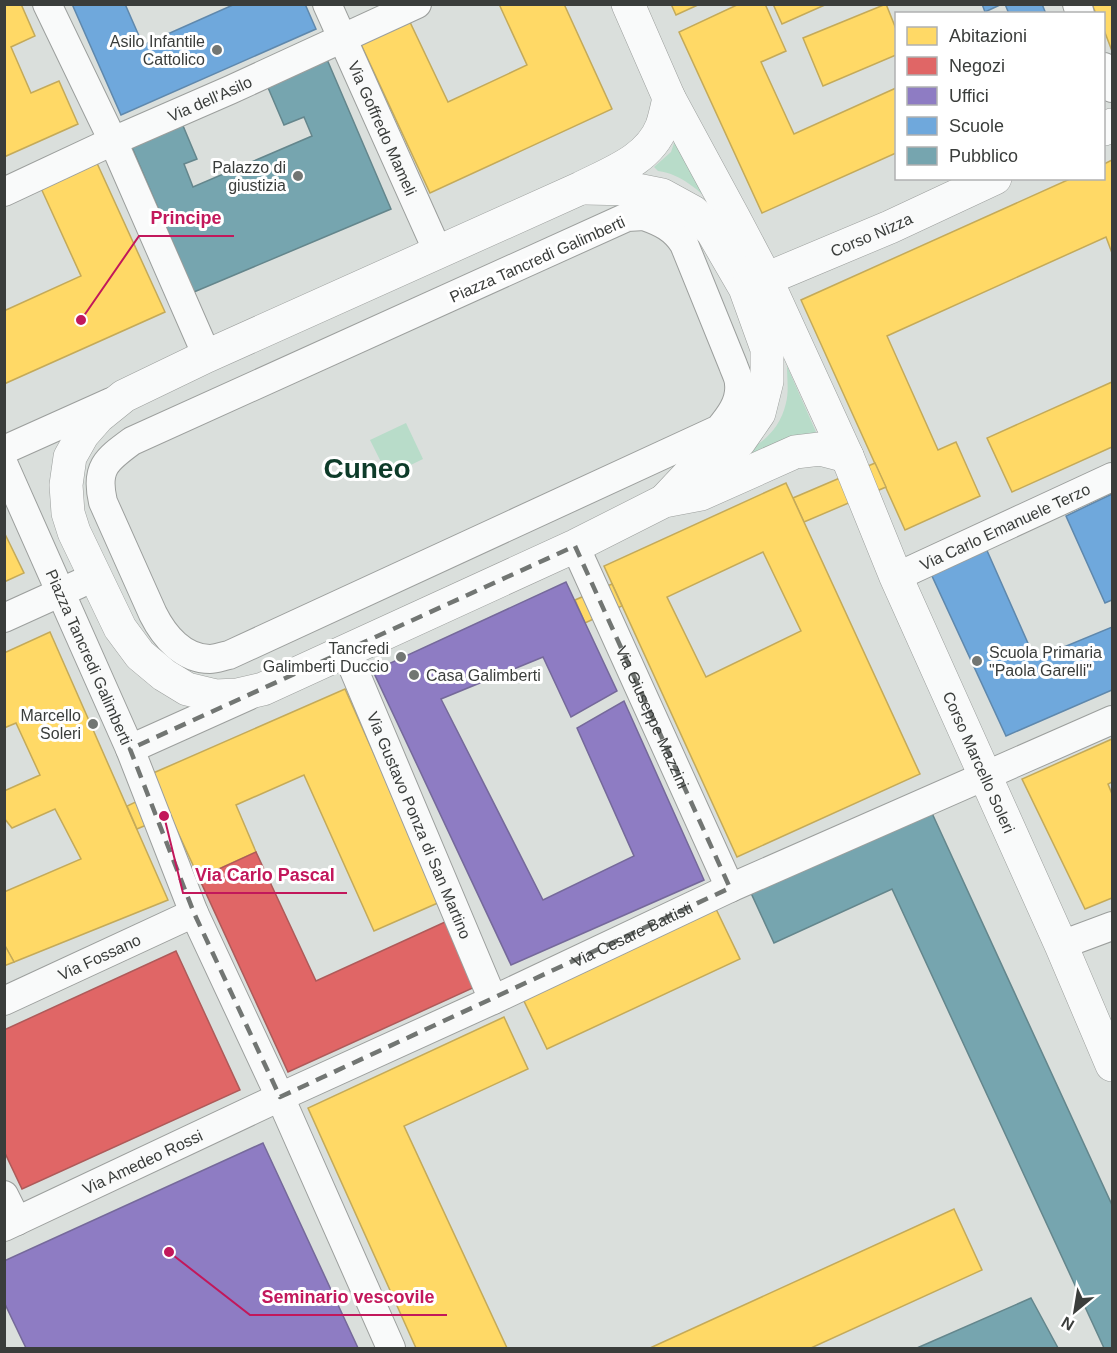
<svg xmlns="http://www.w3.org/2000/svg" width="1117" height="1353" viewBox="0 0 1117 1353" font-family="Helvetica,sans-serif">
<rect width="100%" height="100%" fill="#dadfdc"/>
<g fill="#b8dcc9">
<path d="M 679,128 L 716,207 C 699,191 682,174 658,171 L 654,167 L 671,152 Z"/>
<path d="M 787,366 L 816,432 L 712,468 C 744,453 777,442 786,403 C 789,392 787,378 787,366 Z"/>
<path d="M 406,423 L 423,459 L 388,476 L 370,440 Z"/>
</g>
<g fill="#ffd966" stroke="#c4aa59" stroke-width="1.5" fill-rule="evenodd">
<path d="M 4,4 L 21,4 L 35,36 L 11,47 L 31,93 L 59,81 L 78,124 L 4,157 Z"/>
<path d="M 499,4 L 564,4 L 612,109 L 430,193 L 359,40 L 408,18 L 448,102 L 527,65 Z"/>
<path d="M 671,4 L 700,4 L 676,15 Z"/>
<path d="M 739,4 L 765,4 L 786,51 L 761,62 L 794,134 L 896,88 L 896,153 L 762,213 L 679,32 Z"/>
<path d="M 773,4 L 827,4 L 782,24 Z"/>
<path d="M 886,4 L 896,29 L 896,55 L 823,86 L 803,38 Z"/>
<path d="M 1092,4 L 1112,4 L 1112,51 L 1104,30 L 1104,14 L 1096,14 Z"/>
<path d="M 1112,160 L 1112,253 L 1106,237 L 887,336 L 938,450 L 956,442 L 980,496 L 905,530 L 801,300 L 1072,178 L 1104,178 L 1104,164 Z"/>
<path d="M 96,161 L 165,312 L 4,384 L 4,307 L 6,310 L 81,276 L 40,186 Z"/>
<path d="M 1112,382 L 1112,447 L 1012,492 L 987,438 Z"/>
<path d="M 875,463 L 886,487 L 804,522 L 793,498 Z"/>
<path d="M 786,483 L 920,774 L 737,857 L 604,566 ZM 763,552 L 801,631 L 706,677 L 667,597 Z"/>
<path d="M 4,532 L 24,573 L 4,582 Z"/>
<path d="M 612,584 L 622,606 L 585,623 L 575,600 Z"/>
<path d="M 50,632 L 168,900 L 14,962 L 4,944 L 4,892 L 81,859 L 55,809 L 12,828 L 4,818 L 4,791 L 40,775 L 16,723 L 4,728 L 4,653 Z"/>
<path d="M 345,689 L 440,902 L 374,931 L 304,775 L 236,805 L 256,852 L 199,878 L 151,774 Z"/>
<path d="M 1112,739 L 1112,782 L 1108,784 L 1112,794 L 1112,898 L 1085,909 L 1022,779 Z"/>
<path d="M 159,791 L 170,815 L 137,829 L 127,806 Z"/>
<path d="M 716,909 L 740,959 L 547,1049 L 523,999 Z"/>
<path d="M 4,944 L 14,962 L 4,966 Z"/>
<path d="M 504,1017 L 528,1069 L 404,1126 L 507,1348 L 416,1348 L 308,1108 Z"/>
<path d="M 954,1209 L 982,1270 L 811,1348 L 650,1348 Z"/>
</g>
<g fill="#e06666" stroke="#ae5a59" stroke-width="1.5">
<path d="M 256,852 L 316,981 L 445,922 L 475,987 L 288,1072 L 199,878 Z"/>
<path d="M 176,951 L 240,1090 L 22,1189 L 4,1151 L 4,1030 Z"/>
</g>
<g fill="#8e7cc3" stroke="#75699a" stroke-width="1.5">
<path d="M 566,582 L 617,691 L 571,717 L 543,657 L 441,699 L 543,900 L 634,856 L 577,728 L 624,701 L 704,880 L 511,965 L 373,671 Z"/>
<path d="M 263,1143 L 358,1348 L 26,1348 L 4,1302 L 4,1261 Z"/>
</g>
<g fill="#6fa8dc" stroke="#5f88ac" stroke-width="1.5">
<path d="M 72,4 L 125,4 L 143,45 L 235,4 L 305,4 L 316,29 L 121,115 Z"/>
<path d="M 982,4 L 1002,4 L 985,12 Z"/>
<path d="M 1005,4 L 1042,4 L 1046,14 L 1009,14 Z"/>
<path d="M 1112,494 L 1112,600 L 1105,603 L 1066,516 Z"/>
<path d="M 981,537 L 1035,659 L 1112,627 L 1112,690 L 1006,736 L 926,563 Z"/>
</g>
<g fill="#76a5af" stroke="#64868c" stroke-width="1.5">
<path d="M 326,57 L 391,209 L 194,292 L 130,143 L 181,121 L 197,159 L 184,164 L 193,187 L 312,136 L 304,117 L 284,125 L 266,83 Z"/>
<path d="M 931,811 L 1112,1205 L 1112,1348 L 1104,1348 L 892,889 L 774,943 L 751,893 Z"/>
<path d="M 1031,1298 L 1058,1348 L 917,1348 Z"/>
</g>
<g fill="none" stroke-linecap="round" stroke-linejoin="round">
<g stroke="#9c9f9d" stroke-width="30">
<g id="street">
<path d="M 47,4 L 113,141 L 207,356"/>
<path id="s1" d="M 327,4 L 438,252"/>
<path d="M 1077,4 L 1080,14"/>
<path d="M 1104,67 L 1112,88"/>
<path id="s2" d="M 4,192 L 113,141 L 230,90 L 417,4"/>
<path d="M 644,216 C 661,222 674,228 684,244 L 733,365 C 735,371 739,378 739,384 C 741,402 729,417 719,429 L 229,655 C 223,656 216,659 210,659 C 183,659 164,636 153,614 L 103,502 C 95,468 106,460 132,441 L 627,217 Z"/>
<path d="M 4,450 L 111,402"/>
<path id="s3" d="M 4,465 L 130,749 L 194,913 L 280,1097 L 391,1348"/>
<path id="s4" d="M 575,546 L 730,888"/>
<path id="s5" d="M 896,577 L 1112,477"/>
<path d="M 4,618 L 79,584"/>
<path id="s6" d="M 346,651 L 493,1000"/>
<path d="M 130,749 L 248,696"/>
<path d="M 1061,945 L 1112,926"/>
<path id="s7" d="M 4,1001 L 194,913"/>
<path d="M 4,1195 L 17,1221"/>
<path id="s8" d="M 4,1227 L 280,1097 L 493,1000 L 730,888 L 1112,720"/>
</g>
</g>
<g stroke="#9c9f9d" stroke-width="34">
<g id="secondary">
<path id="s9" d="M 628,4 L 669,98 L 735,220 L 766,279 L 847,456 L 896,577 L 1061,945 L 1112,1065"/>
<path d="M 669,98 C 667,107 665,117 662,126 C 649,160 610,173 581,188 L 207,356 L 124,396 L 98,417 L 83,434 L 70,457 L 66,485 L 68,513 L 74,532 L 120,628 L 140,655 L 164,675 L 187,689 L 216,696 L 237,695 L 263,689 L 575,546 L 664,501 L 701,494 L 795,452 L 820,449 L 847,456"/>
<path d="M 1104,129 L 1112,125"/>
<path d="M 585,188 L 632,189 L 662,195 L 693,212 L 712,231 L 745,288 L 767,349 L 767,381 L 759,413 L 739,442 L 697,466 L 664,501"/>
<path id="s10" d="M 747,287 L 890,227 L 995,178"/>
</g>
</g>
<use href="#street" stroke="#f9fafa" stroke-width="28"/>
<use href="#secondary" stroke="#f9fafa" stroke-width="33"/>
</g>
<path fill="none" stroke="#727673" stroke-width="4.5" stroke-dasharray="12 8" stroke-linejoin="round" d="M 575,546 L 730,888 L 280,1097 L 194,913 L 130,749 Z"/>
<g fill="#727673" stroke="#fff" stroke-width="2">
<circle cx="217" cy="50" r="6"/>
<circle cx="298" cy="176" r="6"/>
<circle cx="401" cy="657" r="6"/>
<circle cx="977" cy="661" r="6"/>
<circle cx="414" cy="675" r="6"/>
<circle cx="93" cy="724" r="6"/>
</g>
<g text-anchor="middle" stroke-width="6" stroke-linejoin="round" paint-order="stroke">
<g font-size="16" fill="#3a3d3b" stroke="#fff" text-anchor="end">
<text x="205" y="47">Asilo Infantile<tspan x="205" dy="18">Cattolico</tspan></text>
<text x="286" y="173">Palazzo di<tspan x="286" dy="18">giustizia</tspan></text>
<text x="389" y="654">Tancredi<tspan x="389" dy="18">Galimberti Duccio</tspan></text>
<text x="989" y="658" text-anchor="start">Scuola Primaria<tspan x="989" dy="18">"Paola Garelli"</tspan></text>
<text x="426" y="681" text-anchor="start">Casa Galimberti</text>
<text x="81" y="721">Marcello<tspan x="81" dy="18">Soleri</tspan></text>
</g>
<g font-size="16" fill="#3a3d3b" stroke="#fff">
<text dy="6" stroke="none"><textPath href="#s2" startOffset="226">Via dell'Asilo</textPath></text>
<text dy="6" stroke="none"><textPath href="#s1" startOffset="136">Via Goffredo Mameli</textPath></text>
<text dy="6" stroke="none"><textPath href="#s10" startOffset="135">Corso Nizza</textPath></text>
<text transform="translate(537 259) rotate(-24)" y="6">Piazza Tancredi Galimberti</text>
<text dy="6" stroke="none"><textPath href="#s5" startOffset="120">Via Carlo Emanuele Terzo</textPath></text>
<text dy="6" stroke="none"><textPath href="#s3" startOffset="210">Piazza Tancredi Galimberti</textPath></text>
<text dy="6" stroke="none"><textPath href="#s4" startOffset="188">Via Giuseppe Mazzini</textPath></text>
<text dy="6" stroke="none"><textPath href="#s9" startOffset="836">Corso Marcello Soleri</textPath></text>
<text dy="6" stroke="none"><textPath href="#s6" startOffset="189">Via Gustavo Ponza di San Martino</textPath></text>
<text dy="6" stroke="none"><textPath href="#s8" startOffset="693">Via Cesare Battisti</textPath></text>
<text dy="6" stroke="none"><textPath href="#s7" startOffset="105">Via Fossano</textPath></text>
<text dy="6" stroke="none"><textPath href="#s8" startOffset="153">Via Amedeo Rossi</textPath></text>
</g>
<g font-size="28" font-weight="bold" fill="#0d3b29" stroke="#fff">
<text x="367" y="478">Cuneo</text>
</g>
</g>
<path fill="none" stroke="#c2185b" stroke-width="2" d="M81 320L139 236H234M164 816L183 893H347M169 1252L250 1315H447"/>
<g fill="#c2185b" stroke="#fff" stroke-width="2">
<circle cx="81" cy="320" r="6"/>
<circle cx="164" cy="816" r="6"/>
<circle cx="169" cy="1252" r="6"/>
</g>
<g font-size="18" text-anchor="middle" font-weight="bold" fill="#c2185b" stroke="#fff" stroke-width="6" stroke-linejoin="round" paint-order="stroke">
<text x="186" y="224">Principe</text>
<text x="265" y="881">Via Carlo Pascal</text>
<text x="348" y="1303">Seminario vescovile</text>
</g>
<rect width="1117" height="1353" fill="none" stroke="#3a3d3b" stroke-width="12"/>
<rect x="895" y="12" width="210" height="168" fill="#ffffff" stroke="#b0b1b1" stroke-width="1.5"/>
<rect x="907" y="27" width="30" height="18" fill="#ffd966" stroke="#b0b1b1" stroke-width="1.5"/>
<text x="949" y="42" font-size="18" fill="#3a3d3b">Abitazioni</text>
<rect x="907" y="57" width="30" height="18" fill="#e06666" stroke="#b0b1b1" stroke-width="1.5"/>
<text x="949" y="72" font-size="18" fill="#3a3d3b">Negozi</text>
<rect x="907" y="87" width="30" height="18" fill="#8e7cc3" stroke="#b0b1b1" stroke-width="1.5"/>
<text x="949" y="102" font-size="18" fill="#3a3d3b">Uffici</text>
<rect x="907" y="117" width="30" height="18" fill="#6fa8dc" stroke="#b0b1b1" stroke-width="1.5"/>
<text x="949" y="132" font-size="18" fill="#3a3d3b">Scuole</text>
<rect x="907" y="147" width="30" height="18" fill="#76a5af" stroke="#b0b1b1" stroke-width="1.5"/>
<text x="949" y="162" font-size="18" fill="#3a3d3b">Pubblico</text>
<g transform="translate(1075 1311) rotate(210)" stroke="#ffffff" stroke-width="4.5" paint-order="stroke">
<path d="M0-4.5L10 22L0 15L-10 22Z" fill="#3a3d3b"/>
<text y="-9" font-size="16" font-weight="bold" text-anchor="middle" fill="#3a3d3b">N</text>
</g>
</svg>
